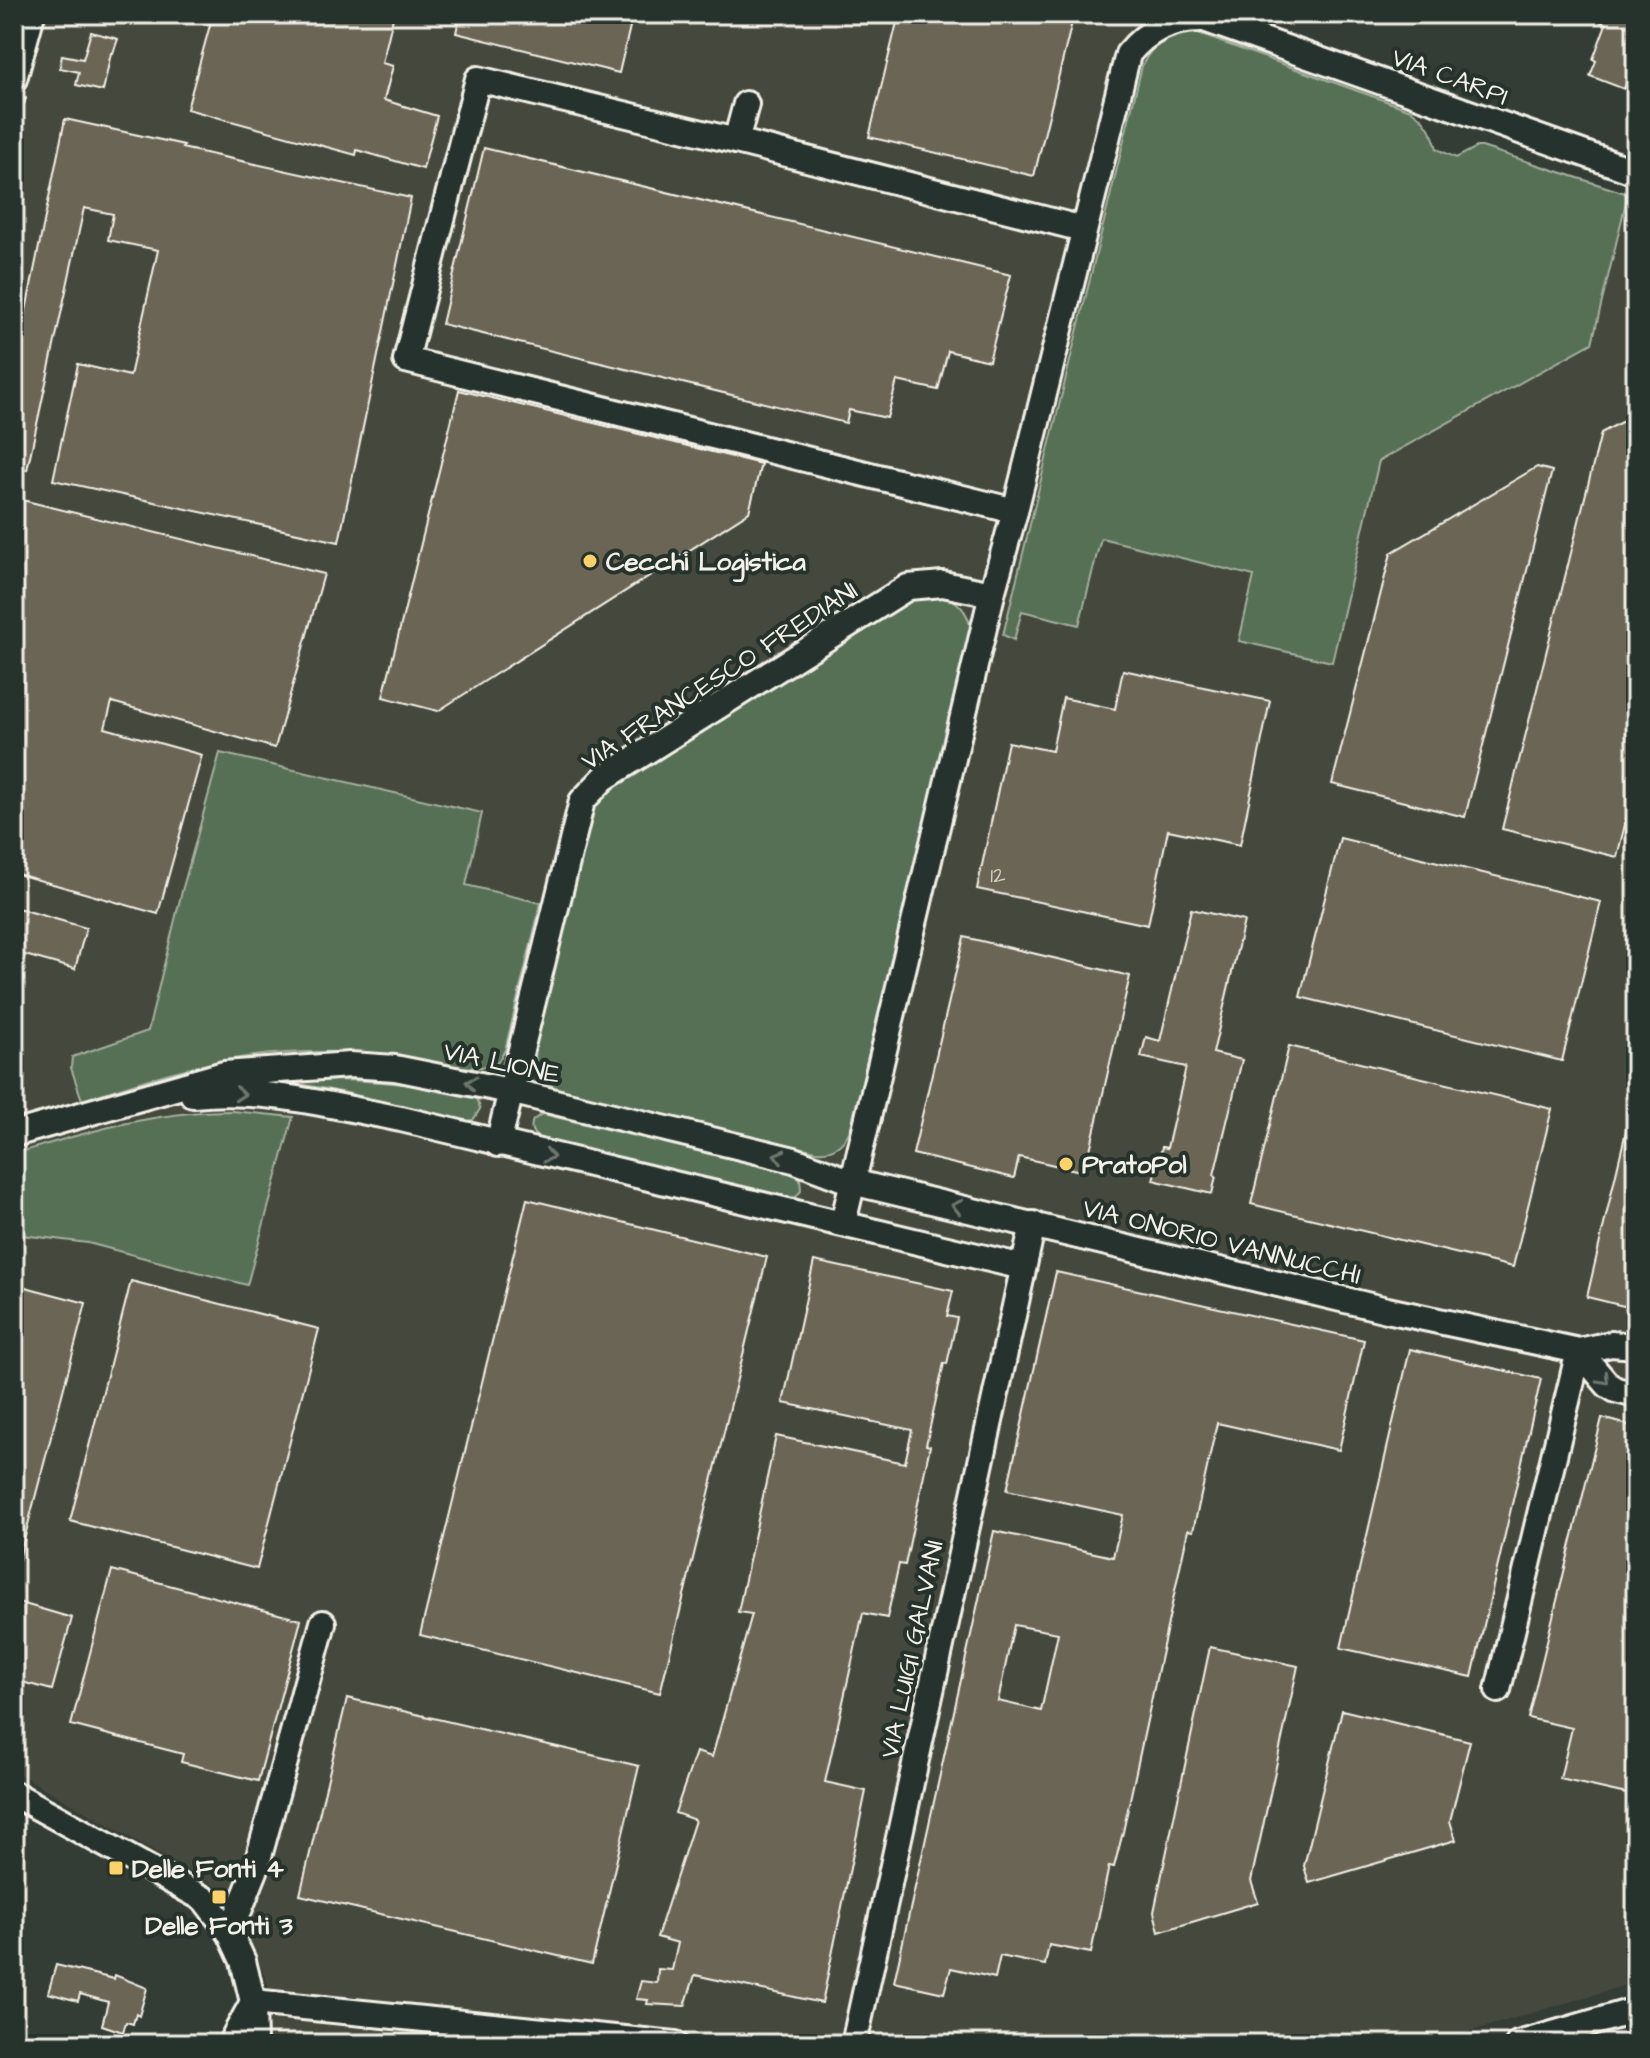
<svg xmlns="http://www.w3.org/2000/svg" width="1650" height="2058" viewBox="0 0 1650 2058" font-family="'Architects Daughter',sans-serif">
<rect width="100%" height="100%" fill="#343d35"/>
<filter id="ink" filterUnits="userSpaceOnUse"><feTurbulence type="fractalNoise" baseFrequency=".0125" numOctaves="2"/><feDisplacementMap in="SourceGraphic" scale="16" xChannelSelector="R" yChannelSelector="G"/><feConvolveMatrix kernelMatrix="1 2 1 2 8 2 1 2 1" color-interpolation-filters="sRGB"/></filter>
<g filter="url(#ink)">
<path fill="#44493e" d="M 14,14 L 1154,14 L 1003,635 L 1014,639 L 1022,611 L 1079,624 L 1100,538 L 1255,577 L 1331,662 L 1379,461 L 1592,343 L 1628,194 L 1636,196 L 1636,1982 L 1428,2044 L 814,2044 L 748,2031 L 746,2044 L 266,2044 L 273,1997 L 233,1896 L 14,1771 Z"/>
<g fill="#567056" stroke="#a5b09f" stroke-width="2">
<path d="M 1193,32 L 1411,110 C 1426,119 1433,132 1437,149 L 1456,158 L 1477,147 L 1482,147 L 1628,194 L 1592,343 L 1379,461 L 1332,662 L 1239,641 L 1254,576 L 1101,538 L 1079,625 L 1022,611 L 1014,640 L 1003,635 L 1142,66 C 1152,43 1169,33 1193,32 Z"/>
<path d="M 947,596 C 962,605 970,615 971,633 L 851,1127 C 845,1144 834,1153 816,1151 L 568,1092 C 537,1082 534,1074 536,1043 L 533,1042 L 591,808 L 601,792 L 906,599 Z"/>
<path d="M 220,753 L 482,813 L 466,885 L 541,903 L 505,1050 L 497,1063 C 472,1076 418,1057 389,1055 C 325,1048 256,1052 194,1067 C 156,1075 119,1089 82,1100 L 71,1068 L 72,1057 L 148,1031 L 182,891 Z"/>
<path d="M 332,1080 C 356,1080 458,1085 475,1098 C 479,1101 479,1104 480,1109 L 473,1120 L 465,1121 L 351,1094 L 295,1083 L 297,1081 Z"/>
<path d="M 232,1111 L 293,1117 L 247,1285 L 88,1243 L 14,1234 L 14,1154 C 86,1132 156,1111 232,1111 Z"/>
<path d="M 543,1114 L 793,1174 L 800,1178 L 801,1191 L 796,1197 L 787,1199 L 542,1139 C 533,1136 529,1129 533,1120 Z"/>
</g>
<g fill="#6b6554" stroke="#f4f1e8" stroke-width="2" fill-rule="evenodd">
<path d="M 213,14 L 394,14 L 382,63 L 393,66 L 384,100 L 437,116 L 423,169 L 357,150 L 356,155 L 187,109 Z"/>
<path d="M 460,14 L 633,14 L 619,73 L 456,33 Z"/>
<path d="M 899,14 L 1074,14 L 1034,176 L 869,137 Z"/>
<path d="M 1584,14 L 1636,14 L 1636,57 L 1624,89 L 1590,76 L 1596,61 L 1593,59 L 1606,24 Z"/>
<path d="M 91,32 L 118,39 L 113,53 L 111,53 L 103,91 L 76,85 L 79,72 L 60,68 L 62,55 L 83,59 Z"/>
<path d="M 65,119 L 184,145 L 182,148 L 411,198 L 339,542 L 53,480 L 78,364 L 130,376 L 158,250 L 108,240 L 113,214 L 84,208 L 27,470 L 14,468 L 14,369 Z"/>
<path d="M 484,148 L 1011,275 L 989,361 L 948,351 L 938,390 L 897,381 L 887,418 L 849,410 L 846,423 L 442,324 Z"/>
<path d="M 459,390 L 761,464 L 749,512 L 438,711 L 383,697 Z"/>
<path d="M 1636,414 L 1636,780 L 1617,857 L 1502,829 L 1601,433 Z"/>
<path d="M 1537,467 L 1552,471 L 1465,817 L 1332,784 L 1391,553 Z"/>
<path d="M 14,498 L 324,574 L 275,748 L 112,702 L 105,728 L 202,755 L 158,914 L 14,873 Z"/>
<path d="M 1123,670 L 1270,701 L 1240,845 L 1168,830 L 1148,925 L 977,889 L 1008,742 L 1052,751 L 1063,698 L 1115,709 Z"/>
<path d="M 1340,838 L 1601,902 L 1562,1061 L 1300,997 Z"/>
<path d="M 14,907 L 86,928 L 75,969 L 14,952 Z"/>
<path d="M 1191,909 L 1244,921 L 1213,1053 L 1242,1060 L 1214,1175 L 1216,1176 L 1212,1194 L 1153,1180 L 1162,1147 L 1167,1148 L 1186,1067 L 1141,1057 L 1146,1037 L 1160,1041 Z"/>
<path d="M 964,937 L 1130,976 L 1085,1172 L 1019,1157 L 1014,1178 L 913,1154 Z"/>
<path d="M 1289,1046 L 1552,1109 L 1513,1267 L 1251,1204 Z"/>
<path d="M 1630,1114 L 1636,1115 L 1636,1309 L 1587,1297 Z"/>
<path d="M 527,1199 L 767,1257 L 660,1693 L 420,1635 Z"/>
<path d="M 814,1261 L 953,1291 L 947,1316 L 957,1318 L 947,1364 L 944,1363 L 926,1445 L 930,1446 L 905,1565 L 899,1564 L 887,1618 L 863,1613 L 825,1782 L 866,1791 L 822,2003 L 695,1975 L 685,2006 L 647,2004 L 648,2000 L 636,1999 L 641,1981 L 657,1983 L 658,1969 L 672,1970 L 678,1943 L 657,1937 L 695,1820 L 675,1813 L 696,1752 L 712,1757 L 752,1614 L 738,1612 L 776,1436 L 905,1463 L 912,1430 L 783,1403 Z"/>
<path d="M 1056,1272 L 1364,1340 L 1339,1450 L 1217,1423 L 1193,1531 L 1188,1530 L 1123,1832 L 1114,1867 L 1109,1866 L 1091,1953 L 1049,1945 L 1045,1965 L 1000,1956 L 995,1978 L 951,1968 L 944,1993 L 894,1982 L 994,1531 L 1113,1557 L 1123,1515 L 1007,1490 ZM 1014,1625 L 1058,1633 L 1041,1711 L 998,1701 Z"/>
<path d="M 131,1281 L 319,1329 L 257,1569 L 70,1521 Z"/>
<path d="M 14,1284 L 86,1303 L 19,1559 L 14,1558 Z"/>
<path d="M 1410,1349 L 1541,1379 L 1472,1677 L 1341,1648 Z"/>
<path d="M 1602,1418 L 1636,1427 L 1636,1782 L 1631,1795 L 1560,1779 L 1572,1728 L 1528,1718 Z"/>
<path d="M 112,1570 L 301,1620 L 258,1781 L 181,1762 L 183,1754 L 71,1725 Z"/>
<path d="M 14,1601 L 72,1618 L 52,1690 L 14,1680 Z"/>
<path d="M 1210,1647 L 1298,1666 L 1251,1881 L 1258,1902 L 1159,1932 L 1154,1912 Z"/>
<path d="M 347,1698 L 639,1766 L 592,1964 L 300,1895 Z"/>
<path d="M 1342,1710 L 1470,1741 L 1450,1821 L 1456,1840 L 1309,1883 L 1304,1866 Z"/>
<path d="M 56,1965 L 114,1979 L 115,1975 L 147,1988 L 139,2016 L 136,2014 L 133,2024 L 126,2022 L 123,2032 L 102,2025 L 108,2002 L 80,1994 L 78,2001 L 48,1993 Z"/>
</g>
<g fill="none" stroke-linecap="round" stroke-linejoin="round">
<g stroke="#f4f1e8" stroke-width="30">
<g id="minor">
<path d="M 14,79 L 32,14"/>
<path d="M 736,141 L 746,104"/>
<path d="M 1015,511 L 406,360 L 478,79 L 736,141 L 1083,229"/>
<path d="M 193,1095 C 262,1087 333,1106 401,1119 L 1023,1267"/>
<path d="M 14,1134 L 224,1074 L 350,1065 L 395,1068 L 510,1091 L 794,1160 L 852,1182 L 1387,1310 L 1579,1351 L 1611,1344 L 1636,1346"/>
<path d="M 498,1144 L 582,801 L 604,778 L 908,587 L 943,584 L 992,594"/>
<path d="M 843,1223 L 992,594 L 1015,511 L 1128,54 C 1148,29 1173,18 1204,19 L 1636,172"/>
<path d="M 1579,1351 L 1608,1385 L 1616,1390 L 1636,1395"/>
<path d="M 1498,1690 L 1579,1351"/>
<path d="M 14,1794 L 204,1899 L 230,1933 L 243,1961 L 253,2002 L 254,2044"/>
<path d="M 230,1933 L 255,1871 L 323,1623"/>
<path d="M 230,2044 L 253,2002 L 675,2044"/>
<path d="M 854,2044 L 1033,1224"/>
<path d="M 1518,2044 L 1636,2010"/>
</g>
</g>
<path stroke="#f4f1e8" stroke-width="3" stroke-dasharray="8 6" stroke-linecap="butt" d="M 14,131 L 26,97"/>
<use href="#minor" stroke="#26332d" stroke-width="24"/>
</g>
<defs><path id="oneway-chevron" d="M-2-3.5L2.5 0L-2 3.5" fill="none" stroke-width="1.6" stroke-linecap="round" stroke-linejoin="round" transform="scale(2)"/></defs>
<g stroke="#6e766e">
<use href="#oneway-chevron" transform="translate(471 1083) rotate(-168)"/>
<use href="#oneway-chevron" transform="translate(240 1094) rotate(5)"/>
<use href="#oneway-chevron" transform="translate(549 1156) rotate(13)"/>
<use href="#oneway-chevron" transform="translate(779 1156) rotate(-166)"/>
<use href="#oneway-chevron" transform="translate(957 1206) rotate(-167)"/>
<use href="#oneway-chevron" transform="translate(1604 1379) rotate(46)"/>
</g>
</g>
<g fill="#ffd166" stroke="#26332d" stroke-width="3">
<circle cx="590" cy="561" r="8"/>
<circle cx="1066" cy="1164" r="8"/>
<rect x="108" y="1860" width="16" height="16" rx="4"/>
<rect x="211" y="1889" width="16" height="16" rx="4"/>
</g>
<g text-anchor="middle" stroke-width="8" stroke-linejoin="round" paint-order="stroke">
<g font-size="22" fill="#d2cec3">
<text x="998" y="882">12</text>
</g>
<g font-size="26" fill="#f4f1e8" stroke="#26332d">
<text transform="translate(1450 76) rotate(20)" y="9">VIA CARPI</text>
<text transform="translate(719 675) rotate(-33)" y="9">VIA FRANCESCO FREDIANI</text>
<text transform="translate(502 1062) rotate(12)" y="9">VIA LIONE</text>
<text transform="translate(1222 1241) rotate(14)" y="9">VIA ONORIO VANNUCCHI</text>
<text transform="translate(911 1649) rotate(-78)" y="9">VIA LUIGI GALVANI</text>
</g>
<g font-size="26" font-weight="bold" fill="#f4f1e8" stroke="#26332d" text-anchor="start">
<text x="606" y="570">Cecchi Logistica</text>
<text x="1082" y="1173">PratoPol</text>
<text x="132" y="1877">Delle Fonti 4</text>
<text x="219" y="1934" text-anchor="middle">Delle Fonti 3</text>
</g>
</g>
<rect width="1650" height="2058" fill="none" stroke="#26332d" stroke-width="48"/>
<rect x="24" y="24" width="1602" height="2010" fill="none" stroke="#f4f1e8" stroke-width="3" filter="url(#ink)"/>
</svg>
